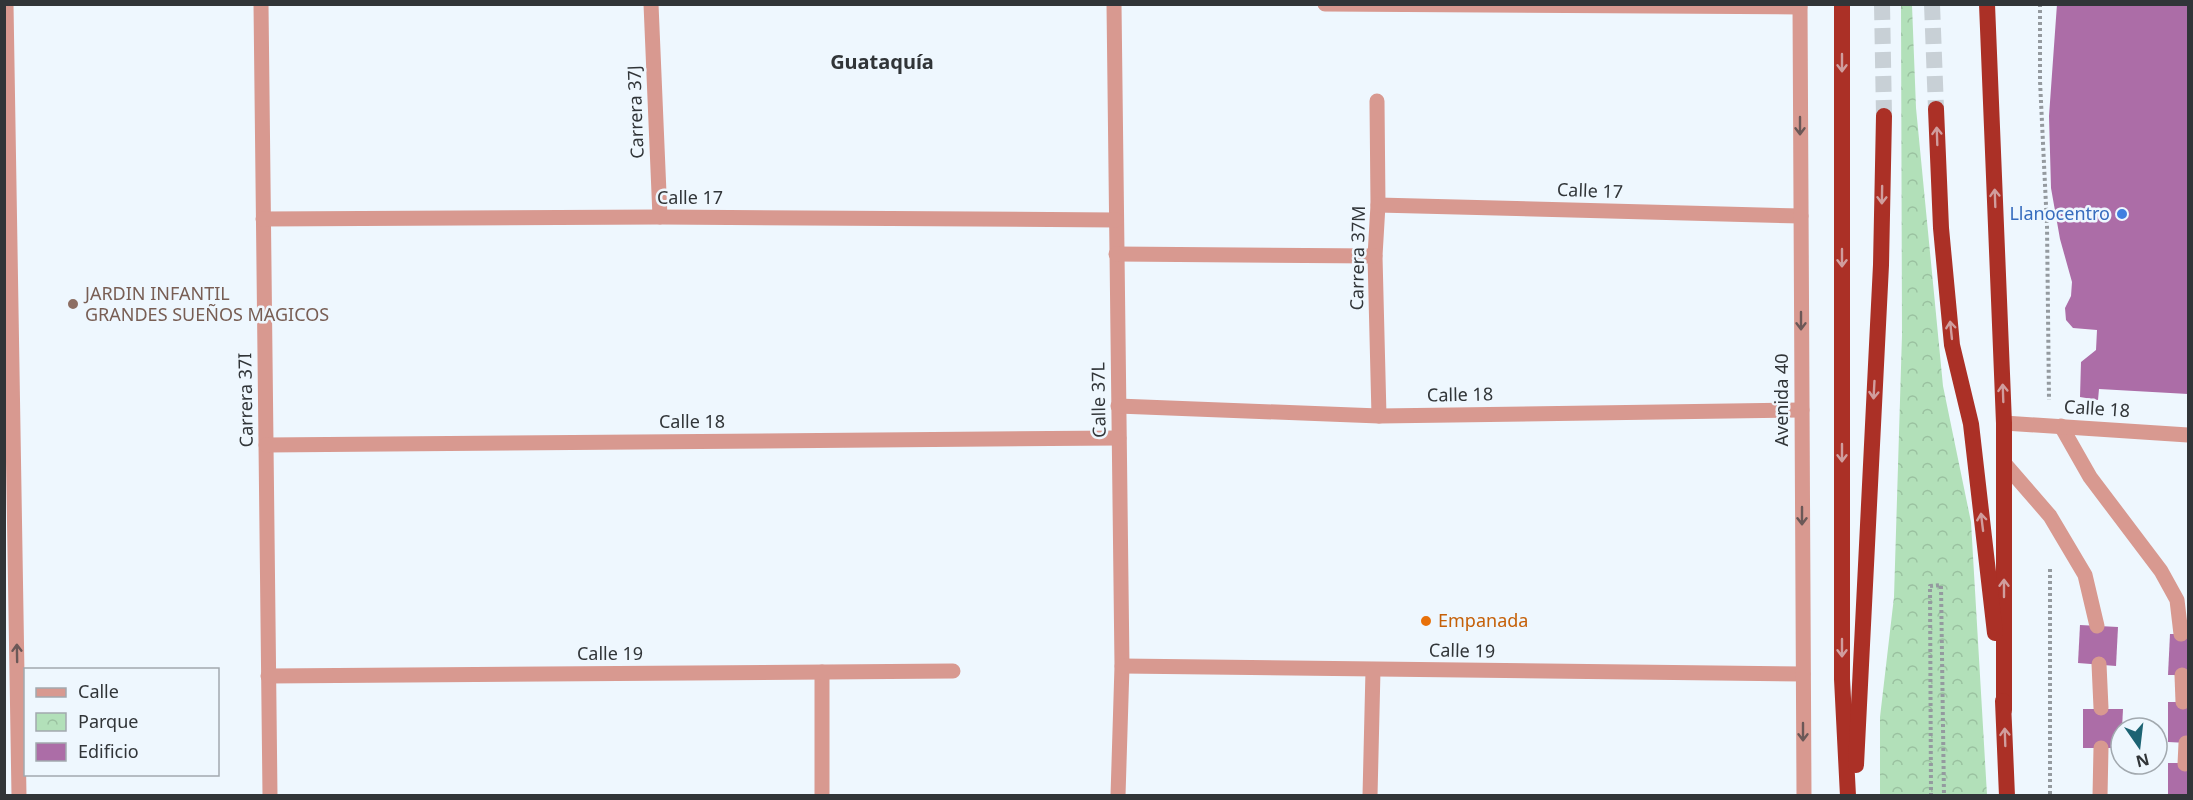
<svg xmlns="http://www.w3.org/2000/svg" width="2193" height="800" viewBox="0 0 2193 800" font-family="'Noto Sans',sans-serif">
<defs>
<pattern id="park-crowns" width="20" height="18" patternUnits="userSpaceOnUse" patternTransform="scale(1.5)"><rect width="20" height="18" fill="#b2e0b9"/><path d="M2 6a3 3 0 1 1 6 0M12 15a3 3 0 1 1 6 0" fill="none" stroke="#9ac1a0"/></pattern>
</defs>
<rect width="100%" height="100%" fill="#eef7fe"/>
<path fill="url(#park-crowns)" d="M 1912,5 L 1916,108 L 1943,386 L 1971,522 L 1987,795 L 1880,795 L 1880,717 L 1894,597 L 1902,335 L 1901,5 Z"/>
<g fill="#ac6da7">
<path d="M 2057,4 L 2188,4 L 2188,394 L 2099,389 L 2098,400 L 2080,397 L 2081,362 L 2096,350 L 2097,330 L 2073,328 L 2066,320 L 2065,308 L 2071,296 L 2072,282 L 2060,239 L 2051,188 L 2049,116 Z"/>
<path d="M 2080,625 L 2118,627 L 2116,666 L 2078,663 Z"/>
<path d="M 2170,634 L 2188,634 L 2188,675 L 2168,675 Z"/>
<path d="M 2168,702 L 2188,702 L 2188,743 L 2168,742 Z"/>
<path d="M 2083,709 L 2123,709 L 2121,748 L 2083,748 Z"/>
<rect x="2168" y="763" width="20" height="33"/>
</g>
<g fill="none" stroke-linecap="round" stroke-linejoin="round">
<g stroke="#c8d0d6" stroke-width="16" stroke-dasharray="16 8" stroke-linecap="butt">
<path d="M 1882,4 L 1884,116"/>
<path d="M 1932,4 L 1936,109"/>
</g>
<g stroke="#949a9f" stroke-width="4" stroke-dasharray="3 3" stroke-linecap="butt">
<path d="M 2040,4 L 2040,81 L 2047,226 L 2049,400"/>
<path d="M 2050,569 L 2050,796"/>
<path d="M 1931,796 L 1930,586 L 1941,585 L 1944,796"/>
</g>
<g stroke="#d89990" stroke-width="15">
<path d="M 2061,426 L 2090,477 L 2161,571 L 2177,600 L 2181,634"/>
<path d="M 2004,463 L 2050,516 L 2085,575 L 2097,626"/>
<path d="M 2099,664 L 2101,708"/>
<path d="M 2182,675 L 2183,702"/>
<path d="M 2185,764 L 2186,743"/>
<path d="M 2100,796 L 2101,748"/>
</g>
<g stroke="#d89990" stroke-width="15">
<path d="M 6,4 L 19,796"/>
<path d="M 261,4 L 270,796"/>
<path d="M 651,4 L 660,217"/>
<path d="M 1114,4 L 1122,666 L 1118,796"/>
<path d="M 1325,4 L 1800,7"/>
<path d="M 1377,101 L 1378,205 L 1375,256 L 1379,416"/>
<path d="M 1378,205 L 1801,216"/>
<path d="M 263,219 L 660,217 L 1116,220"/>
<path d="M 1116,254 L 1375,256"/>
<path d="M 1118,406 L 1379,416 L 1802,410"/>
<path d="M 2004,423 L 2188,435"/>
<path d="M 266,445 L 1119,438"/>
<path d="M 1122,666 L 1803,674"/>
<path d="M 822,672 L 822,796"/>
<path d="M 268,676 L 953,671"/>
<path d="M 1370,796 L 1373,670"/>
</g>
<path stroke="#d89990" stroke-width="15" d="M 1800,4 L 1804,796"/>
<g stroke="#ab3026" stroke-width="16">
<path d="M 1842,4 L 1842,679 L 1848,796"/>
<path d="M 1987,4 L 2004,423 L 2004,710"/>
<path d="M 1936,109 L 1941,228 L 1952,345 L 1971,424 L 1995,633"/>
<path d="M 2003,701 L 2007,796"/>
<path d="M 1856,765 L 1881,265 L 1884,116"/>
</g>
</g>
<defs><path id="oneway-shaft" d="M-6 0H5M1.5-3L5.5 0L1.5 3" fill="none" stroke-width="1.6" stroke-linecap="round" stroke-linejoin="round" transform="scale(1.5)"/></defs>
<g stroke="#d09d9d">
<use href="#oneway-shaft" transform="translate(1842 63) rotate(90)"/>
<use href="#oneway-shaft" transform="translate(1937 136) rotate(-92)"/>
<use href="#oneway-shaft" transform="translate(1882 195) rotate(91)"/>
<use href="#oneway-shaft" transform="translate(1995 198) rotate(-92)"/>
<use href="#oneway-shaft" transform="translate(1842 258) rotate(90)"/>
<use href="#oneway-shaft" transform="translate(1951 330) rotate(-96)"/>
<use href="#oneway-shaft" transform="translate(1874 390) rotate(93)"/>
<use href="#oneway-shaft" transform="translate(2003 393) rotate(-92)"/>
<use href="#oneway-shaft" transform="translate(1842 453) rotate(90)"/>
<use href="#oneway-shaft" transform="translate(1982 522) rotate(-97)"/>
<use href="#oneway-shaft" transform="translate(2004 588) rotate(-90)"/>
<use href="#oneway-shaft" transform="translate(1842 648) rotate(90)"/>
<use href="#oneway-shaft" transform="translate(2005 737) rotate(-92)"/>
</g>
<g stroke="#6b5857">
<use href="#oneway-shaft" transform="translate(1800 126) rotate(90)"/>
<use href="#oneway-shaft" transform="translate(1801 321) rotate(90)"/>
<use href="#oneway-shaft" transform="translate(1802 516) rotate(90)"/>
<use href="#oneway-shaft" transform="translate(17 653) rotate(-91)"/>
<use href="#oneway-shaft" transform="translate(1803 732) rotate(90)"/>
</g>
<circle fill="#3f7fe0" stroke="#eef7fe" stroke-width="2" cx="2122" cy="214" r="6"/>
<circle fill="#8d6e63" stroke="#eef7fe" stroke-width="2" cx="73" cy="304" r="6"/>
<circle fill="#e8710a" stroke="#eef7fe" stroke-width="2" cx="1426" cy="621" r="6"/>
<g text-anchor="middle" stroke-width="5" stroke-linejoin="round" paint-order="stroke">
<g font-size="18" fill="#313538" stroke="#eef7fe">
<text transform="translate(636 112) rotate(-92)" y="6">Carrera 37J</text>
<text transform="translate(1590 191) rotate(2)" y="6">Calle 17</text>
<text x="690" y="204">Calle 17</text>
<text transform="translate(1358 258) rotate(-89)" y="6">Carrera 37M</text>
<text transform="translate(1460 395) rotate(-1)" y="6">Calle 18</text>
<text transform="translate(246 400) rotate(-91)" y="6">Carrera 37I</text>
<text transform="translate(1099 400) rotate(-91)" y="6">Calle 37L</text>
<text transform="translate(1782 400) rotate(-90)" y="6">Avenida 40</text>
<text transform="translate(2097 409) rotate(4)" y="6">Calle 18</text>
<text x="692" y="428">Calle 18</text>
<text transform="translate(1462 651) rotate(1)" y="6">Calle 19</text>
<text x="610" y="660">Calle 19</text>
</g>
<g font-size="18" fill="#366cbe" stroke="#eef7fe" text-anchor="end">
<text x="2110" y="220">Llanocentro</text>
</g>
<g font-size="18" fill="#785e54" stroke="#eef7fe" text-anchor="start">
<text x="85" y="300">JARDIN INFANTIL<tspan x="85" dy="21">GRANDES SUEÑOS MAGICOS</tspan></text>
</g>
<g font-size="18" fill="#c56008" stroke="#eef7fe" text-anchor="start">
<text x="1438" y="627">Empanada</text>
</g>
<g font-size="20" font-weight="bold" fill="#313538" stroke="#eef7fe">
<text x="882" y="69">Guataquía</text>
</g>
</g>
<rect width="2193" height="800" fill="none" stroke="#313538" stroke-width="12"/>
<rect x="24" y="668" width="195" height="108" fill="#eef7fe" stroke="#a2a9af" stroke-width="1.5"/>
<rect x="36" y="688" width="30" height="9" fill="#d89990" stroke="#a2a9af" stroke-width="1.5"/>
<text x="78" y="698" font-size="18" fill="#313538">Calle</text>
<rect x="36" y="713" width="30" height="18" fill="url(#park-crowns)" stroke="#a2a9af" stroke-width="1.5"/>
<text x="78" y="728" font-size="18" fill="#313538">Parque</text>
<rect x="36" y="743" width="30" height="18" fill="#ac6da7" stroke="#a2a9af" stroke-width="1.5"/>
<text x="78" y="758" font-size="18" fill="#313538">Edificio</text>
<g transform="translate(2139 746) rotate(166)"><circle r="28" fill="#eef7fe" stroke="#a2a9af" stroke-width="1.5"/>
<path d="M0-4.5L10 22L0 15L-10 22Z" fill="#1c6373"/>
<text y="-9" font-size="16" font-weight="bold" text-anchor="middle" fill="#313538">N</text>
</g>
</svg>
